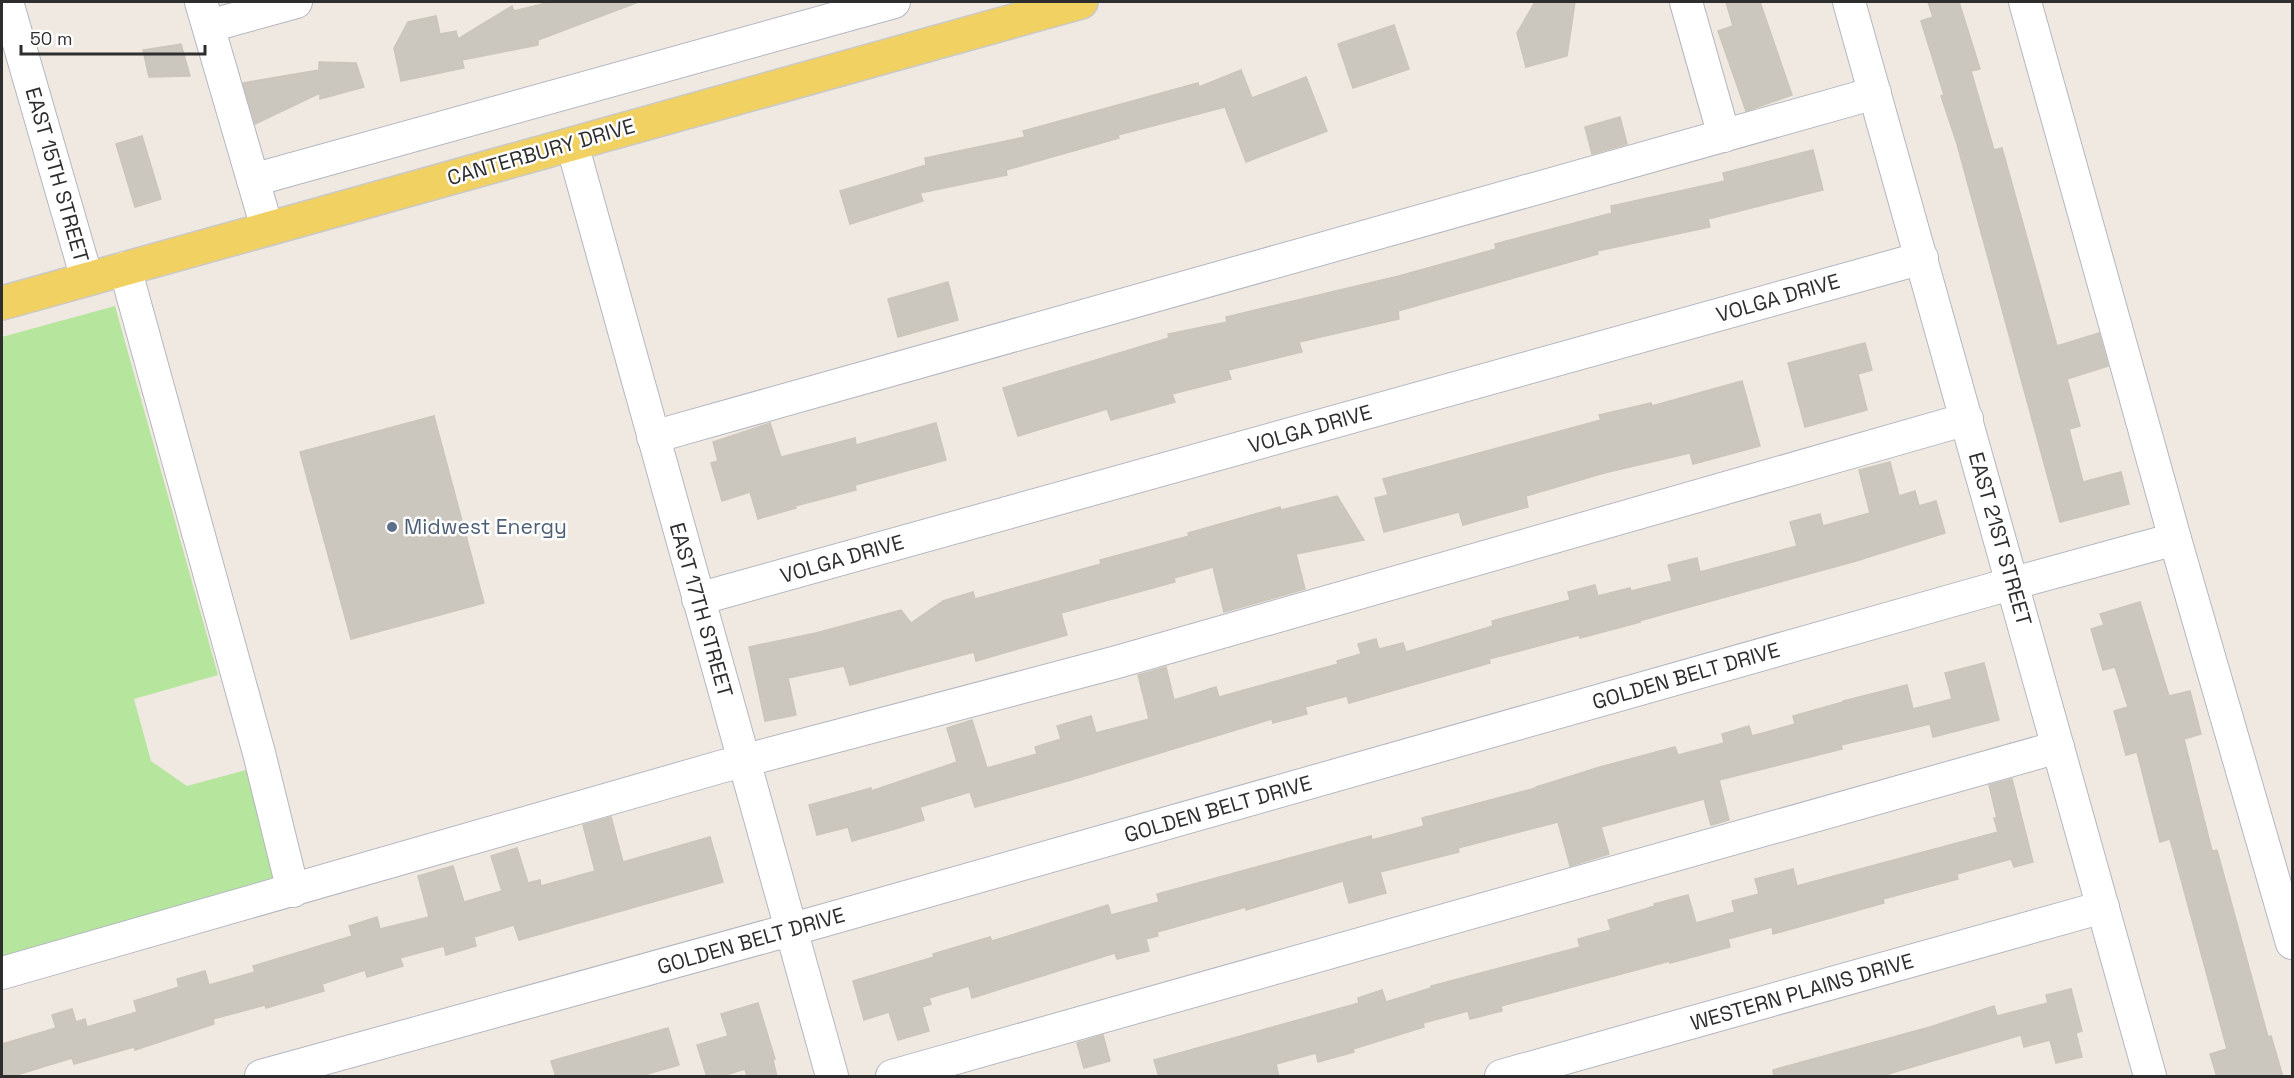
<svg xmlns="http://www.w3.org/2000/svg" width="2294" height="1078" viewBox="0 0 2294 1078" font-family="'Space Grotesk',sans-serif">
<rect width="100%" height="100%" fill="#efe9e1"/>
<path fill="#b6e59e" d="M 115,306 L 218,675 L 134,699 L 151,761 L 187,786 L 246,770 L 278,885 L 2,961 L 2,337 Z"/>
<g fill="#cbc7bf" stroke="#cbc5ba" stroke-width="1.5">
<path d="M 551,2 L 635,2 L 636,3 L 538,40 L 538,45 L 462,60 L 464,68 L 401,81 L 394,48 L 408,22 L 436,16 L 440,34 L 456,31 L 458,39 L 512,6 L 514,11 Z"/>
<path d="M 1535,2 L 1575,2 L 1567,56 L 1526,67 L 1517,33 Z"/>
<path d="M 1726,2 L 1760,2 L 1792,95 L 1746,111 L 1718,31 L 1733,26 Z"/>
<path d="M 1928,2 L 1959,2 L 1980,69 L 1971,71 L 1994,150 L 2002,148 L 2057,346 L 2099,333 L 2108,366 L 2067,379 L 2080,426 L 2069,429 L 2083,482 L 2121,472 L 2129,504 L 2060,522 L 1957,144 L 1941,96 L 1944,95 L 1921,21 L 1933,17 Z"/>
<path d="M 1394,25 L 1409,69 L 1353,88 L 1338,44 Z"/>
<path d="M 181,44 L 190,76 L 149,77 L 143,50 Z"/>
<path d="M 319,62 L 356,63 L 364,87 L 320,99 L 320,93 L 255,124 L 243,83 L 319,70 Z"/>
<path d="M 1241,70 L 1252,98 L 1306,77 L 1327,131 L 1246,162 L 1225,107 L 1118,135 L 1119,138 L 1006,170 L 1007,175 L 920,193 L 923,201 L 850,224 L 840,191 L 926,165 L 925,158 L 1025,137 L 1023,131 L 1198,83 L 1199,87 Z"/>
<path d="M 1620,117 L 1627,144 L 1592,154 L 1585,127 Z"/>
<path d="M 142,136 L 161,199 L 135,207 L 116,144 Z"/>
<path d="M 1813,150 L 1823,190 L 1708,219 L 1710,227 L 1597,251 L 1598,254 L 1398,311 L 1399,319 L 1299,342 L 1302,352 L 1228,370 L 1231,379 L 1172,394 L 1175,402 L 1111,420 L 1107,409 L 1018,436 L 1003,388 L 1169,338 L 1168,334 L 1227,322 L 1226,317 L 1399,276 L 1496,249 L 1495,244 L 1612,213 L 1611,206 L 1725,181 L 1723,173 Z"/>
<path d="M 948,282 L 958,320 L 898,337 L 888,299 Z"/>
<path d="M 1865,343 L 1872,370 L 1858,374 L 1867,410 L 1805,427 L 1788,363 Z"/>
<path d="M 1742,381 L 1760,446 L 1693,464 L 1690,453 L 1604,473 L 1526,496 L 1528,507 L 1463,525 L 1459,512 L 1384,532 L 1375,498 L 1388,495 L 1383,479 L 1601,420 L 1599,415 L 1651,403 L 1652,406 Z"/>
<path d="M 434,416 L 484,603 L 351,639 L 300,452 Z"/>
<path d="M 770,423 L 781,457 L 855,438 L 856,445 L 936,423 L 946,460 L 855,485 L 856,490 L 795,506 L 796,508 L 758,519 L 750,492 L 722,501 L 711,463 L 718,461 L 713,442 Z"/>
<path d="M 1890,462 L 1899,496 L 1915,491 L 1919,506 L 1936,501 L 1945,533 L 1856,561 L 1639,621 L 1640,622 L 1580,638 L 1579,635 L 1489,659 L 1490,663 L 1349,703 L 1347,696 L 1305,707 L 1307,714 L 1273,723 L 1272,719 L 1071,780 L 975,807 L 970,792 L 920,807 L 924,820 L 895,829 L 852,841 L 848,827 L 817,835 L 809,805 L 871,788 L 871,791 L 957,762 L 947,728 L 972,720 L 987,768 L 1037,754 L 1035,747 L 1061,739 L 1057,726 L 1091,716 L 1096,733 L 1149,719 L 1138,675 L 1166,667 L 1174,700 L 1216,687 L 1219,697 L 1338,664 L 1337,661 L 1361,654 L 1358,644 L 1376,639 L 1379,649 L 1403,643 L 1406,652 L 1493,626 L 1492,621 L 1570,600 L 1568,592 L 1595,585 L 1598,596 L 1630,588 L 1631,591 L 1672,581 L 1668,565 L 1697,558 L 1700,572 L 1797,546 L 1790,522 L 1820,514 L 1823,526 L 1870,513 L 1859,470 Z"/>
<path d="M 1337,496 L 1364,540 L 1296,554 L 1305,589 L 1224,612 L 1213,567 L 1174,578 L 1175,582 L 1061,613 L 1067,635 L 976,661 L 974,652 L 850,685 L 844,666 L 788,678 L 796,715 L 765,721 L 749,647 L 816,633 L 901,610 L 911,623 L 943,601 L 973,592 L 975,599 L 1101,564 L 1100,560 L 1189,536 L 1188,533 L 1280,507 L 1281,510 Z"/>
<path d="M 2140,602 L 2169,696 L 2190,691 L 2201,734 L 2184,739 L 2212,851 L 2217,850 L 2268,1037 L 2271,1036 L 2283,1077 L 2217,1077 L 2210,1054 L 2227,1049 L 2170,839 L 2160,842 L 2137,752 L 2126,755 L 2114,711 L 2128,707 L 2115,667 L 2103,670 L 2091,629 L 2104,625 L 2100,614 Z"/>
<path d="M 1984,663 L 1999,720 L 1933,737 L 1930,724 L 1841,745 L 1842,749 L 1719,780 L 1729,820 L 1711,825 L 1704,799 L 1601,827 L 1609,854 L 1570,866 L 1558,822 L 1458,848 L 1459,852 L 1380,872 L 1386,893 L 1349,903 L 1343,881 L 1246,910 L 1246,907 L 1157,932 L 1158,936 L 1146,939 L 1149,951 L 1117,959 L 1115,953 L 972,998 L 969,986 L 929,998 L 931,1004 L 922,1007 L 929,1031 L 898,1040 L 889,1012 L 864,1020 L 853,981 L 934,957 L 933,954 L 990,937 L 992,941 L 1108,905 L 1111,915 L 1159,902 L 1157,894 L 1371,836 L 1372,840 L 1424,826 L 1422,818 L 1536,788 L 1536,787 L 1600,767 L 1675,747 L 1678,755 L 1724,743 L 1722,734 L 1749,726 L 1752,736 L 1795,724 L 1793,716 L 1843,702 L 1843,701 L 1907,685 L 1913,709 L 1952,699 L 1945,673 Z"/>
<path d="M 2012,779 L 2033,862 L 2014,867 L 2011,859 L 1957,874 L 1958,879 L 1883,899 L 1884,903 L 1773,934 L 1772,927 L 1728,939 L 1730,947 L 1670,963 L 1670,961 L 1501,1006 L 1502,1011 L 1470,1019 L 1468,1011 L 1423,1023 L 1424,1027 L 1353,1049 L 1354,1052 L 1318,1062 L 1316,1053 L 1276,1064 L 1279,1077 L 1159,1077 L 1154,1060 L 1359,1003 L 1358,998 L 1382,990 L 1386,1002 L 1431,988 L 1431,986 L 1580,947 L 1578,939 L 1611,930 L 1608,920 L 1655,906 L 1654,904 L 1688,895 L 1696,923 L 1735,912 L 1732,901 L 1759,894 L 1755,879 L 1793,869 L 1797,886 L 1998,832 L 1994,818 L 1997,818 L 1989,785 Z"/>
<path d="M 611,817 L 623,862 L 710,837 L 723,882 L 519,940 L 514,925 L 474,937 L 476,946 L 446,955 L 444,946 L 400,958 L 403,966 L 367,977 L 365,970 L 322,984 L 324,991 L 266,1008 L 265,1005 L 213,1019 L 214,1024 L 135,1050 L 134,1047 L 74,1064 L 72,1058 L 10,1077 L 2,1077 L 2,1044 L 56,1028 L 52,1015 L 72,1009 L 76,1022 L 85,1019 L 87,1027 L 137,1012 L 134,1001 L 179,987 L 177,979 L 205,971 L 209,985 L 255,972 L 253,966 L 352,936 L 349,926 L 377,917 L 380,929 L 429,917 L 418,876 L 453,866 L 464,902 L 502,891 L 491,856 L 517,848 L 528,883 L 540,880 L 541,886 L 595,871 L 583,825 Z"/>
<path d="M 2071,989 L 2082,1031 L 2076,1033 L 2082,1057 L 2056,1063 L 2050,1040 L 2024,1047 L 2021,1035 L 1878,1077 L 1774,1077 L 1773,1070 L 1930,1027 L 1994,1006 L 1997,1016 L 2048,1003 L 2046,995 Z"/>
<path d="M 758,1003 L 775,1059 L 773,1060 L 777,1077 L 747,1077 L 745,1069 L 719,1077 L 707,1077 L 697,1045 L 728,1036 L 721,1014 Z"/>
<path d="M 668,1028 L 679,1065 L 637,1077 L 556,1077 L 551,1061 Z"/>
<path d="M 1103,1035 L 1110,1061 L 1084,1068 L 1077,1043 Z"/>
</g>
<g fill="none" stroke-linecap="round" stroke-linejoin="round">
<g stroke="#b4b7c1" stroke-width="34">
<g id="minor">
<path d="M 7,2 L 87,279"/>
<path d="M 201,2 L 267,228"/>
<path d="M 1686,2 L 1724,136"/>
<path d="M 1849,2 L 2150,1076"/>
<path d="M 2025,2 L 2175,539 L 2292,943"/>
<path d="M 209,26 L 296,2"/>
<path d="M 572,144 L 832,1076"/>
<path d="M 253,180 L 894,2"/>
<path d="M 125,268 L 259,753 L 293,891"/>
<path d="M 653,437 L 1875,93"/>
<path d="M 698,599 L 1922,258"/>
<path d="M 2,973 L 720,767 L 1117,662 L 1967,419"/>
<path d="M 261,1076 L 811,924 L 1989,590 L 2175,539"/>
<path d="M 892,1076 L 2058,747"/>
<path d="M 1501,1076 L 2103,907"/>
</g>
</g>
<g stroke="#c9c9c9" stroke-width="36">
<path id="major" d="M 2,303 L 1081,2"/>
</g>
<use href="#minor" stroke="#fff" stroke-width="32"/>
<use href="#major" stroke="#f2d163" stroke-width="33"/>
</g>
<circle fill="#5c6f8a" stroke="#fff" stroke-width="2" cx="392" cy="527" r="6"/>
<g text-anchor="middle" stroke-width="5" stroke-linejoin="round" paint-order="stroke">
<g font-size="21" fill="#2e2e2e" stroke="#fff">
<text transform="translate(541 152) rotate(-16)" y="7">CANTERBURY DRIVE</text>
<text transform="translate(57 175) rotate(74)" y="7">EAST 15TH STREET</text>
<text transform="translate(1778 298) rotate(-16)" y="7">VOLGA DRIVE</text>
<text transform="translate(1310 429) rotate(-16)" y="7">VOLGA DRIVE</text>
<text transform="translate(2000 539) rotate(74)" y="7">EAST 21ST STREET</text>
<text transform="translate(842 559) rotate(-16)" y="7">VOLGA DRIVE</text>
<text transform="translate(701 610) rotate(74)" y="7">EAST 17TH STREET</text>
<text transform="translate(1686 676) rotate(-16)" y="7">GOLDEN BELT DRIVE</text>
<text transform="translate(1218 809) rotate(-16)" y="7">GOLDEN BELT DRIVE</text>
<text transform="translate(751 941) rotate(-16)" y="7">GOLDEN BELT DRIVE</text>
<text transform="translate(1802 992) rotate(-16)" y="7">WESTERN PLAINS DRIVE</text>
</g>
<g font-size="21" fill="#4e5e75" stroke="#fff" text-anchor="start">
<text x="404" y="534">Midwest Energy</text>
</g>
</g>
<rect width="2294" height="1078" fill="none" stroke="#2e2e2e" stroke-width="6"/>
<path d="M21 45v9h184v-9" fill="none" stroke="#2e2e2e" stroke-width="3"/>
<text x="30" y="45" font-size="18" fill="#2e2e2e" stroke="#ffffff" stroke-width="4.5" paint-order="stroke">50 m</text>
</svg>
